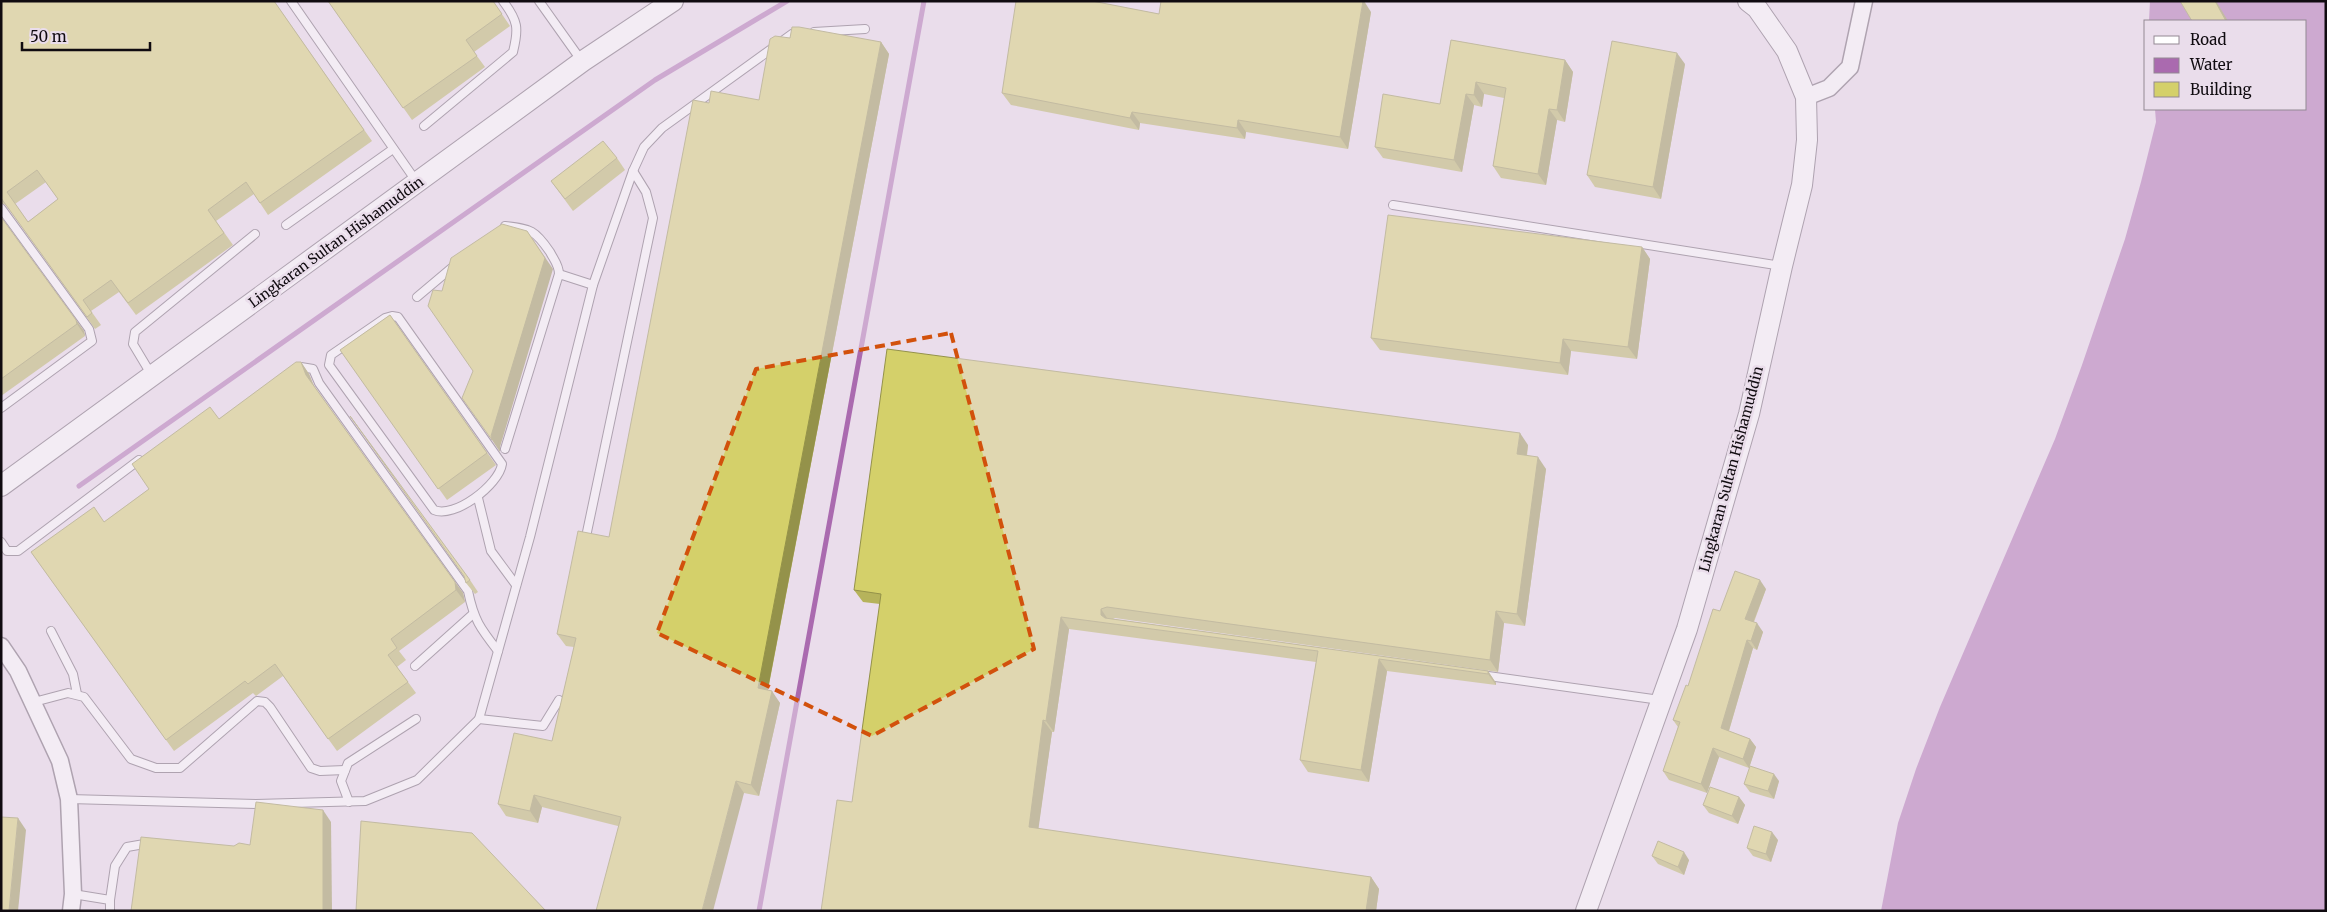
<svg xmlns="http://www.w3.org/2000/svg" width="2327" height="912" viewBox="0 0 2327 912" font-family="Merriweather,serif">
<rect width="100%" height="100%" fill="#eaddeb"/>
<path fill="#aa6aaf" d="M 2150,1 L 2326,1 L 2326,911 L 1881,911 L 1898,823 L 1916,769 L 1940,707 L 2055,439 L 2082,365 L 2125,239 L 2141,182 L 2156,122 L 2155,109 L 2306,109 L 2306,21 L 2149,21 Z"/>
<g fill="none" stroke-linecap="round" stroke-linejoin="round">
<g stroke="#aa6aaf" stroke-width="5">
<path d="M 79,486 L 655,80 L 787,1"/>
<path d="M 759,911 L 924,1"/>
</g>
<g stroke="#685d69" stroke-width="10">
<g id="service">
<path d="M 291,1 L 416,181"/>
<path d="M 539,1 L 581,60"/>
<path d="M 814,32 L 865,29"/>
<path d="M 424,126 L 513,52 C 519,28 518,21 503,1"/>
<path d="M 1393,205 L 1782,266"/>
<path d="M 1,208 L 89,329 L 92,341 L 1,408"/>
<path d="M 286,225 L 393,149"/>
<path d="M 505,226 C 531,229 535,230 550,252 C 554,260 559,265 559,274"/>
<path d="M 417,297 L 455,265"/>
<path d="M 392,316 L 398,317 L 502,464 C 499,485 454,519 434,510 L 329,365 L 331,355 L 385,318 Z"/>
<path d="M 296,371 L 301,367 L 313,369 L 319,383 L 468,591 C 474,620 480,628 498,651"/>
<path d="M 151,374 L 133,344 L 135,332 L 255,234"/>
<path d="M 505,449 L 559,274 L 593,285"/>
<path d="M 478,498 L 491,551 L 516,585"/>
<path d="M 587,532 L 653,218 L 646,192 L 633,171"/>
<path d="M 1,542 L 7,551 L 18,551 L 139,460"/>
<path d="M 51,631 L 73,674 L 77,694"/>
<path d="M 415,666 L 473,614"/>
<path d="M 1481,675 L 1660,700"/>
<path d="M 34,702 L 68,693 L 84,697 L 131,759 L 156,768 L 180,768 L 257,701 L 265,702 L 270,707 L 311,768 L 320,771 L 345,770"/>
<path d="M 479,719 L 543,726 L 559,700"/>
<path d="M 69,799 L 256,804 L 365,801 L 417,780 L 479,719 L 530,537 L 593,285 L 633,171 L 644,147 L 662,128 L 792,34 L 798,33"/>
<path d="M 349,802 L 341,781 L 348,763 L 416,719"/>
<path d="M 73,894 L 110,900 L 110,911"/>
<path d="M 110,900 L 115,866 L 127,847 L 150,843"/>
</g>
</g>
<g stroke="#685d69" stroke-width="19">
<g id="minor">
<path d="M 1806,97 L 1829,88 L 1850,67 L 1864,1"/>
<path d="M 1,646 L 18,671 L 60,761 L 69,799 L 73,894 L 71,911"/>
</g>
</g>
<g stroke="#685d69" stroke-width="22">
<g id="tertiary">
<path d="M 1,486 L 583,61 L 673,1"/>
<path d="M 1586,911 L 1687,629 L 1749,414 L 1782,266 L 1802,185 L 1807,140 L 1806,97 L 1787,51 L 1757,8 L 1748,1"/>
</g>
</g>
<use href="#service" stroke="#fff" stroke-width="8"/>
<use href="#minor" stroke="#fff" stroke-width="16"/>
<use href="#tertiary" stroke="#fff" stroke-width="20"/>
</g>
<g fill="#b6b35b" fill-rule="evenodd">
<path d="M 1,1 L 274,1 L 372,141 L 268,215 L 254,194 L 216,221 L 233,245 L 136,315 L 119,292 L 91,311 L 101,325 L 95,329 L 6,205 L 1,203 ZM 46,182 L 58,199 L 28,222 L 15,204 Z"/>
<path d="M 328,1 L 493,1 L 510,26 L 474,52 L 485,67 L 412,120 Z"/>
<path d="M 1096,2 L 1159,14 L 1371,12 L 1348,149 L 1246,132 L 1245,139 L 1140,123 L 1139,130 L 1011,105 L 1002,93 Z"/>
<path d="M 790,38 L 881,42 L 889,54 L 768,690 L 780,703 L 759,796 L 744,793 L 618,826 L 542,807 L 538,823 L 506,816 L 498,804 L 552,741 L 574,647 L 566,646 L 557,634 L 609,537 L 709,103 L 759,100 Z"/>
<path d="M 1451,40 L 1565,60 L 1573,72 L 1565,122 L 1557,120 L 1546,185 L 1501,178 L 1493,166 L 1504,98 L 1484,94 L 1482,107 L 1474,105 L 1462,172 L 1383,158 L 1375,147 L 1440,104 Z"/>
<path d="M 1685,64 L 1661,199 L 1595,187 L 1587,175 Z"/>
<path d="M 617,158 L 625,170 L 573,211 L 551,181 Z"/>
<path d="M 1,217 L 84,331 L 85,336 L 1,396 Z"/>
<path d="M 1642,247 L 1650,259 L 1637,359 L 1571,351 L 1568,375 L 1380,350 L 1371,338 Z"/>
<path d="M 390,315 L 496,465 L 447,500 L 340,350 Z"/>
<path d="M 301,362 L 309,374 L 314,386 L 463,593 L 465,602 L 399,651 L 406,660 L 397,667 L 416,693 L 337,751 L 283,676 L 256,696 L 253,693 L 174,751 L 31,552 L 104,522 L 149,489 L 219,419 Z"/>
<path d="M 1528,445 L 1527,456 L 1546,469 L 1525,626 L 1504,623 L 1498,672 L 1115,618 L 1113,619 L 1488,671 L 1496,683 L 1496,685 L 1387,671 L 1369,782 L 1308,772 L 1300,760 L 1316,662 L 1069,629 L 1054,732 L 1052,732 L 1038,829 L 1371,877 L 1379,889 L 1376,911 L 821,911 L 852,802 L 880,604 L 863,602 L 854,590 Z"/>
<path d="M 470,580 L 478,592 L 475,594 L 466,583 Z"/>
<path d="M 1766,589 L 1754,622 L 1763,632 L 1757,650 L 1753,648 L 1729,731 L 1750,739 L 1756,747 L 1749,768 L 1719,757 L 1707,793 L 1669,780 L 1663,771 L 1678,727 L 1673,720 L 1720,611 Z"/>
<path d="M 1779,781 L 1774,799 L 1750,792 L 1744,784 Z"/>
<path d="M 1739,797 L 1745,805 L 1738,824 L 1709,813 L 1703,805 Z"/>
<path d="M 1778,840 L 1771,862 L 1753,856 L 1747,848 Z"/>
<path d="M 1652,856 L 1689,860 L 1684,875 L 1658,864 Z"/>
</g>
<g fill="#94924a">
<path d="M 1363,1 L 1364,1 L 1371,12 L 1348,149 L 1340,137 Z"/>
<path d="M 2215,1 L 2216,1 L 2228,21 L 2226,21 Z"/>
<path d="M 881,42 L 889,54 L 766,699 L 758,688 Z"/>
<path d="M 1677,53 L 1685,64 L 1661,199 L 1653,187 Z"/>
<path d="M 1565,60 L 1573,72 L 1565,122 L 1557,110 Z"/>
<path d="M 1476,82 L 1484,94 L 1482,107 L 1474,95 Z"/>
<path d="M 1466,94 L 1474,105 L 1462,172 L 1454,160 Z"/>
<path d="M 1549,109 L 1557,120 L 1546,185 L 1538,174 Z"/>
<path d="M 1132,112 L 1140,123 L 1139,130 L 1130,118 Z"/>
<path d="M 1238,120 L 1246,132 L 1245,139 L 1237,128 Z"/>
<path d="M 527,231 L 553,269 L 500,447 L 500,452 L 492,440 L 491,436 Z"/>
<path d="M 1642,247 L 1650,259 L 1637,359 L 1628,347 Z"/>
<path d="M 76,320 L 84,331 L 85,336 L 77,324 Z"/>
<path d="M 1563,339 L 1571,351 L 1568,375 L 1560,363 Z"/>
<path d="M 301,362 L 309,374 L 314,386 L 306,375 Z"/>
<path d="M 1520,433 L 1528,445 L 1525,466 L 1517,454 Z"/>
<path d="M 1538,457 L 1546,469 L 1525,626 L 1517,614 Z"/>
<path d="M 1760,580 L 1766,589 L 1751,628 L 1745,619 Z"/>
<path d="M 455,582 L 463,593 L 465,602 L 456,590 Z"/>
<path d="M 1101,609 L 1109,621 L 1101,615 Z"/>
<path d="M 1496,611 L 1504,623 L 1498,672 L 1490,660 Z"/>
<path d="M 1061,617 L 1069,629 L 1054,732 L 1046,721 Z"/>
<path d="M 1757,623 L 1763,632 L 1757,650 L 1751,641 Z"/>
<path d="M 1747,640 L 1753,648 L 1727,737 L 1721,728 Z"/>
<path d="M 1379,659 L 1387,671 L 1369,782 L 1361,770 Z"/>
<path d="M 1488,671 L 1496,683 L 1496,685 L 1488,674 Z"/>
<path d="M 772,691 L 780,703 L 759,796 L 751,785 Z"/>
<path d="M 1043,720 L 1052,732 L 1037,839 L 1029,827 Z"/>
<path d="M 1750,739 L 1756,747 L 1749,768 L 1743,759 Z"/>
<path d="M 1713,748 L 1719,757 L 1707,793 L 1701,784 Z"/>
<path d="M 1774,774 L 1779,781 L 1774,799 L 1768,791 Z"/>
<path d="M 736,781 L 744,793 L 713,911 L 702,911 Z"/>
<path d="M 534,795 L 542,807 L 538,823 L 530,811 Z"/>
<path d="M 1739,797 L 1745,805 L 1738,824 L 1732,816 Z"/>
<path d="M 323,810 L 331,822 L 332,911 L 323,911 Z"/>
<path d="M 18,818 L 26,830 L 18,911 L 9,911 Z"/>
<path d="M 1772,832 L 1778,840 L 1771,862 L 1766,854 Z"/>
<path d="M 1684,852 L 1689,860 L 1684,875 L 1678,867 Z"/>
<path d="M 1371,877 L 1379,889 L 1376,911 L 1366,911 Z"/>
</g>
<g fill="#d4d06a" stroke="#94924a" fill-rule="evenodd">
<path d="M 1,1 L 274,1 L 364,130 L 260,203 L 246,182 L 208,210 L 224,233 L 128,303 L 111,280 L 83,300 L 92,313 L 87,317 L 1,198 ZM 37,170 L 58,199 L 28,222 L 7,192 Z"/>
<path d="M 328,1 L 493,1 L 502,14 L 466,40 L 477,56 L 403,108 Z"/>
<path d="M 1016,1 L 1092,1 L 1159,14 L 1161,1 L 1363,1 L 1340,137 L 1238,120 L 1237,128 L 1132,112 L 1130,118 L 1002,93 Z"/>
<path d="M 2180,1 L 2215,1 L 2226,21 L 2192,21 Z"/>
<path d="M 792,27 L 799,27 L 881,42 L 758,688 L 772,691 L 751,785 L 736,781 L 702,911 L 596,911 L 621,817 L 534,795 L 530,811 L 498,804 L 514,733 L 552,741 L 576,638 L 557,634 L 578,531 L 609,537 L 693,100 L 709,103 L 711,91 L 759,100 L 770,39 L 775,36 L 790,38 Z"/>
<path d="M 1451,40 L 1565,60 L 1557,110 L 1549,109 L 1538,174 L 1493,166 L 1506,88 L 1476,82 L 1474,95 L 1466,94 L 1454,160 L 1375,147 L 1383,94 L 1440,104 Z"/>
<path d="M 1612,41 L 1677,53 L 1653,187 L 1587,175 Z"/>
<path d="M 603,141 L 617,158 L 565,199 L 551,181 Z"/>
<path d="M 1388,215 L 1642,247 L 1628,347 L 1563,339 L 1560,363 L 1371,338 Z"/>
<path d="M 1,217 L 76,320 L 77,324 L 1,379 Z"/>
<path d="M 502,224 L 527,231 L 545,258 L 491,436 L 492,440 L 462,398 L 473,371 L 428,306 L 433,290 L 442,291 L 451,258 Z"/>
<path d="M 390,315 L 487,453 L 438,489 L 340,350 Z"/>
<path d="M 887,349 L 1520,433 L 1517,454 L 1538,457 L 1517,614 L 1496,611 L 1490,660 L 1107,607 L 1101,609 L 1101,615 L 1105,618 L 1488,671 L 1488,674 L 1379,659 L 1361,770 L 1300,760 L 1318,651 L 1061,617 L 1046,721 L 1043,720 L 1029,827 L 1371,877 L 1366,911 L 821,911 L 837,800 L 852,802 L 881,594 L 854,590 Z"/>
<path d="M 296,362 L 301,362 L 306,375 L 455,582 L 456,590 L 391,639 L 397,648 L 388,655 L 408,682 L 328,739 L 275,664 L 248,684 L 245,681 L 166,740 L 31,552 L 94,507 L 104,522 L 149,489 L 132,464 L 210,407 L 219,419 Z"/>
<path d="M 350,416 L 470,580 L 466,583 L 464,576 Z"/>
<path d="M 1735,571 L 1760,580 L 1745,619 L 1757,623 L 1751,641 L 1747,640 L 1721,728 L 1750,739 L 1743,759 L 1713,748 L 1701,784 L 1663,771 L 1680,722 L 1673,720 L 1686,685 L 1688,686 L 1713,609 L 1720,611 Z"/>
<path d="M 1750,766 L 1774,774 L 1768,791 L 1744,784 Z"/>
<path d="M 1710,787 L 1739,797 L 1732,816 L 1703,805 Z"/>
<path d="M 256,802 L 323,810 L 323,911 L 131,911 L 141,837 L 234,846 L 239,843 L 250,845 Z"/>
<path d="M 1,817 L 18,818 L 9,911 L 1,911 Z"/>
<path d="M 361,821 L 472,833 L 546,911 L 356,911 Z"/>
<path d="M 1754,826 L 1772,832 L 1766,854 L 1747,848 Z"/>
<path d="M 1658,841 L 1684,852 L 1678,867 L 1652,856 Z"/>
</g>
<path d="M0 0H2327V912H0ZM 951,333 L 1034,649 L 872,736 L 657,633 L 756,369 Z" fill="#eaddeb" fill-opacity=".55" fill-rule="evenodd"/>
<path fill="none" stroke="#d2510c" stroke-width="4" stroke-dasharray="10 6" stroke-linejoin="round" d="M 951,333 L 1034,649 L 872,736 L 657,633 L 756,369 Z"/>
<g text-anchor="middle" stroke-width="5" stroke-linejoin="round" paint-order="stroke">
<g font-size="14" fill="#100b10" stroke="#eaddeb">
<text transform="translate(336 242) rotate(-36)" y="5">Lingkaran Sultan Hishamuddin</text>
<text transform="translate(1731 469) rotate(-75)" y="5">Lingkaran Sultan Hishamuddin</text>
</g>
</g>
<rect width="2327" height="912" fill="none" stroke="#100b10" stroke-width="5"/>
<rect x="2144" y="20" width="162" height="90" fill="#eaddeb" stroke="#938993"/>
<rect x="2154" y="36" width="25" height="8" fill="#ffffff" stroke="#938993"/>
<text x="2190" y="45" font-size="15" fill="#100b10">Road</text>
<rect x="2154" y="58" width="25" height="15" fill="#aa6aaf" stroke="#938993"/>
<text x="2190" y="70" font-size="15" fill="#100b10">Water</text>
<rect x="2154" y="82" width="25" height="15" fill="#d4d06a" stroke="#938993"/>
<text x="2190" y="95" font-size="15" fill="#100b10">Building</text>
<path d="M22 42v8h128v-8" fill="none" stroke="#100b10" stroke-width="2.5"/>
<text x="30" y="42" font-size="15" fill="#100b10" stroke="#eaddeb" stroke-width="4" paint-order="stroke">50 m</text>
</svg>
